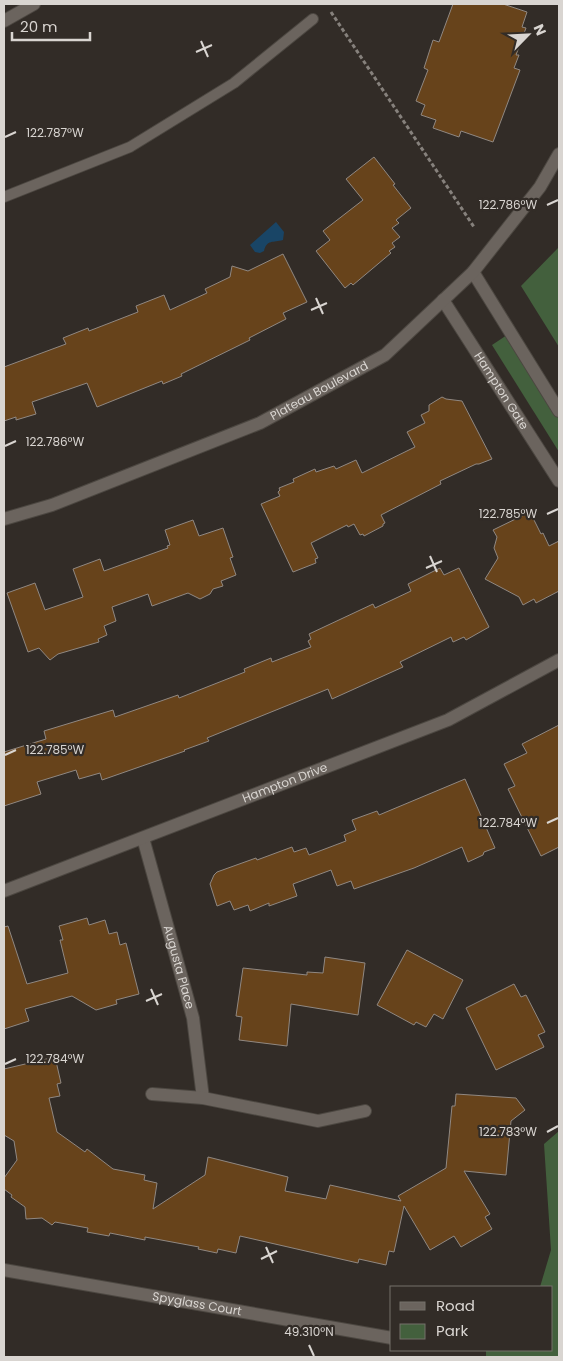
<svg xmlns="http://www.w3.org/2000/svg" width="563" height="1361" viewBox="0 0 563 1361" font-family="Poppins,sans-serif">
<rect width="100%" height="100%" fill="#322c27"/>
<g fill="#43603d">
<path d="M 559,247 L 559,347 L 521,286 Z"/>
<path d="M 507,335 L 559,419 L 559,452 L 492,345 Z"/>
<path d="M 559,1131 L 559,1357 L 486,1357 L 486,1350 L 552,1350 L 552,1287 L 540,1287 L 551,1250 L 544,1144 Z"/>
</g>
<path fill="#194566" d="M 276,222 L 284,232 L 283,240 C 273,243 267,239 264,251 L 260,253 L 255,252 L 250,245 Z"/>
<g fill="#67431b" stroke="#908882">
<path d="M 453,4 L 503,4 L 527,12 L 522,27 L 526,28 L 516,55 L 519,55 L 514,68 L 520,70 L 493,142 L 461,131 L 459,137 L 433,128 L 436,120 L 421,115 L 425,105 L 416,101 L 428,70 L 424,68 L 433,40 L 439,42 Z"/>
<path d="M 374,157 L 395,184 L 393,185 L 411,208 L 396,220 L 399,223 L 392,228 L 400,237 L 392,243 L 395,247 L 389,251 L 391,253 L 353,285 L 351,283 L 345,288 L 316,251 L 330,240 L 323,231 L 363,200 L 346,179 Z"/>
<path d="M 283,254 L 307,302 L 283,313 L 286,319 L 249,338 L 250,340 L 181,374 L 182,376 L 163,384 L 162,381 L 97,407 L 87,383 L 32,402 L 36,414 L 16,420 L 16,417 L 4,421 L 4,367 L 66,344 L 63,338 L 88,328 L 89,331 L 138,312 L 136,306 L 164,295 L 170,310 L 207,293 L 205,289 L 230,277 L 232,266 L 248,271 Z"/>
<path d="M 442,397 L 446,399 L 462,401 L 492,459 L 479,464 L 476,464 L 440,481 L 441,484 L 381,515 L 385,523 L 383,524 L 383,526 L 364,536 L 363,534 L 360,535 L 354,524 L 348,527 L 347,525 L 311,543 L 318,558 L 315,559 L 316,563 L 293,572 L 261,504 L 280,496 L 278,492 L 280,490 L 279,488 L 294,482 L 293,479 L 315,469 L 316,472 L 334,466 L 336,469 L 356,460 L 362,473 L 415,447 L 407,432 L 425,423 L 421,415 L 429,411 L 429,405 Z"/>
<path d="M 530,512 L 541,534 L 543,533 L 549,546 L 559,541 L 559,591 L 536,603 L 534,599 L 523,605 L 519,597 L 485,579 L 498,558 L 494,548 L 497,537 L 493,530 Z"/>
<path d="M 193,520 L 199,536 L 223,528 L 233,557 L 230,558 L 236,575 L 221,581 L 223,586 L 213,589 L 210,594 L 200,599 L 188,593 L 152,606 L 148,594 L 112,607 L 116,621 L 104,626 L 107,635 L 98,639 L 99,642 L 58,654 L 50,660 L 39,648 L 28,652 L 7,593 L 35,583 L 45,610 L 83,597 L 73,569 L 100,559 L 104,571 L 168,548 L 167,546 L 170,545 L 165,530 Z"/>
<path d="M 440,568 L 444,575 L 459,568 L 489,627 L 466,640 L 464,637 L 453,642 L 451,637 L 400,662 L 403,667 L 332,699 L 328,689 L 207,738 L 209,741 L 184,750 L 185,751 L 102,780 L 100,773 L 79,779 L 76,770 L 37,782 L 41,794 L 4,806 L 4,752 L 46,739 L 44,731 L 113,710 L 115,717 L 178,695 L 179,698 L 245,672 L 244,669 L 271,658 L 272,662 L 311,647 L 308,641 L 311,639 L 309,634 L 373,604 L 375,608 L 411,591 L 408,584 Z"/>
<path d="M 559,725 L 559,847 L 541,856 L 508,789 L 515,786 L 504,764 L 527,753 L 522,744 Z"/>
<path d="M 465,779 L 495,848 L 484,852 L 483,855 L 468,862 L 462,847 L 414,868 L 354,889 L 351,881 L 337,886 L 331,870 L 293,884 L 297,896 L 269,906 L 269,903 L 250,911 L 248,905 L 234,910 L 230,901 L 217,906 L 210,884 L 214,875 L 217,872 L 256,858 L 257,860 L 292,847 L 294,852 L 306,848 L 309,855 L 346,841 L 344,835 L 356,830 L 352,820 L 377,811 L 379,815 Z"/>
<path d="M 87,918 L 89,925 L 105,920 L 109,934 L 117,932 L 120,945 L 126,943 L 139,994 L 116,1000 L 117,1004 L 96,1010 L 72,996 L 25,1009 L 29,1021 L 4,1029 L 4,927 L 8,926 L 27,984 L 68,973 L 60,940 L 63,940 L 59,926 Z"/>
<path d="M 407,950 L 463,980 L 443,1019 L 434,1014 L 426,1027 L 416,1022 L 414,1025 L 377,1005 Z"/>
<path d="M 325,957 L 365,963 L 358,1015 L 291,1004 L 287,1046 L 239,1040 L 242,1017 L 236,1016 L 243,968 L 307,975 L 307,972 L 323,973 Z"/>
<path d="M 514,984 L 521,997 L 526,995 L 545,1032 L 538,1035 L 544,1047 L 496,1070 L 466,1008 Z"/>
<path d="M 55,1057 L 61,1083 L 57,1084 L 60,1096 L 49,1098 L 57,1132 L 85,1152 L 87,1149 L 113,1169 L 145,1175 L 144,1180 L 157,1183 L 153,1209 L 205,1175 L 208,1157 L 288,1177 L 285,1191 L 326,1199 L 330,1185 L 401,1201 L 398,1196 L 446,1168 L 452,1106 L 455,1106 L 456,1094 L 516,1098 L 525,1110 L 511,1121 L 506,1175 L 464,1171 L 490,1214 L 485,1217 L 492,1229 L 461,1247 L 454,1236 L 430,1250 L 404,1206 L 394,1252 L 389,1251 L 386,1265 L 359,1259 L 358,1263 L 240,1236 L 236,1253 L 218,1249 L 217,1253 L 198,1249 L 199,1247 L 145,1237 L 145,1240 L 110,1233 L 109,1236 L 87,1232 L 88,1228 L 55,1222 L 52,1225 L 42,1218 L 26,1219 L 25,1207 L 11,1197 L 12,1195 L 4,1189 L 4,1178 L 17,1160 L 14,1141 L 4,1135 L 4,1069 Z"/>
</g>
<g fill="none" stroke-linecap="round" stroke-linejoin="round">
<g stroke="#4c4741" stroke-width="12">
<path id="service" d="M 4,197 L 130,147 L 234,83 L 313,19"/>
</g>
<g stroke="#4c4741" stroke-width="14">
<g id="minor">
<path d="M 4,21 L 34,4"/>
<path d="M 473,272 L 559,411"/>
<path id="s1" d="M 443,300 L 559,481"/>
<path id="s2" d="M 143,838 L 193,1018 L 203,1098"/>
<path id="s3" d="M 4,891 L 448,720 L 559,660"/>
<path d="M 152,1094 L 203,1098 L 318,1121 L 365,1111"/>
<path id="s4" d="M 4,1270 L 392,1338"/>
</g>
</g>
<g stroke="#4c4741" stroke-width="14">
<g id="tertiary">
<path id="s5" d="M 4,519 L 52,505 L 260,423 L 385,355 L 473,272 L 540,187 L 559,154"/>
</g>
</g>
<path stroke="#86817c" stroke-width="3" stroke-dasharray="4 2.5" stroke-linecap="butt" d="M 331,12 L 474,227"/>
<use href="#service" stroke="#6b645e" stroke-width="10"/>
<use href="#minor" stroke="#6b645e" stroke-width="12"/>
<use href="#tertiary" stroke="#6b645e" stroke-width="12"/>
</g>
<path fill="none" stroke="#d9d5d1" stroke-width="2" d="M 201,41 L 208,57M 196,52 L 212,45M 5,137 L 16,132M 547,205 L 558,200M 316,298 L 323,314M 311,310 L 327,303M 5,446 L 16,441M 547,514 L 558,509M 430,556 L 437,572M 426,568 L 442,561M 5,755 L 16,750M 547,823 L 558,818M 151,989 L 158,1005M 146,1001 L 162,994M 5,1064 L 16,1059M 547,1132 L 558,1126M 266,1247 L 273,1263M 261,1259 L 277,1251M 309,1345 L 314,1356"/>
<g text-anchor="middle" stroke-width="4.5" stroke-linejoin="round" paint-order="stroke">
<g font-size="12" fill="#d9d5d1" stroke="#322c27">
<text dy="4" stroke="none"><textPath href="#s5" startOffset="341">Plateau Boulevard</textPath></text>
<text dy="4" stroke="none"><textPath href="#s1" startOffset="108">Hampton Gate</textPath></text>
<text dy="4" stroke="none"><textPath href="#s3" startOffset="301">Hampton Drive</textPath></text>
<text dy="4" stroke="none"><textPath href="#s2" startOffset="134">Augusta Place</textPath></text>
<text dy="4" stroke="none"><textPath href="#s4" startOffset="196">Spyglass Court</textPath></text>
</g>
</g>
<g font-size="12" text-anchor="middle" fill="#d9d5d1" stroke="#322c27" stroke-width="4.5" stroke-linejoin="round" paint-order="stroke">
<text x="55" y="137">122.787°W</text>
<text x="508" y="209">122.786°W</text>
<text x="55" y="446">122.786°W</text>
<text x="508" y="518">122.785°W</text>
<text x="55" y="754">122.785°W</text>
<text x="508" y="827">122.784°W</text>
<text x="55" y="1063">122.784°W</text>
<text x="508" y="1136">122.783°W</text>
<text x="309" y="1336">49.310°N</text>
</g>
<rect width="563" height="1361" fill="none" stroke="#d9d5d1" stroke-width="10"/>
<rect x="390" y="1286" width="162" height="65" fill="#322c27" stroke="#75706b"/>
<rect x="400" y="1302" width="25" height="8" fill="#6b645e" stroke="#75706b"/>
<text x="436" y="1311" font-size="15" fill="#d9d5d1">Road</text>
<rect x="400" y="1324" width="25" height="15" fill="#43603d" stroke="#75706b"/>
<text x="436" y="1336" font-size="15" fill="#d9d5d1">Park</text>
<g transform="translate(528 35) rotate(66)" stroke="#322c27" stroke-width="4" paint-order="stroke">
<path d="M0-4L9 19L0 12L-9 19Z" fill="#d9d5d1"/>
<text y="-8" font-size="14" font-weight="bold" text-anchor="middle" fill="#d9d5d1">N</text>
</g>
<path d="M12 32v8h78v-8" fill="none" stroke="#d9d5d1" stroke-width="2.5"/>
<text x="20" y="32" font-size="15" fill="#d9d5d1" stroke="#322c27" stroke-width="4" paint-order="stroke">20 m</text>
</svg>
